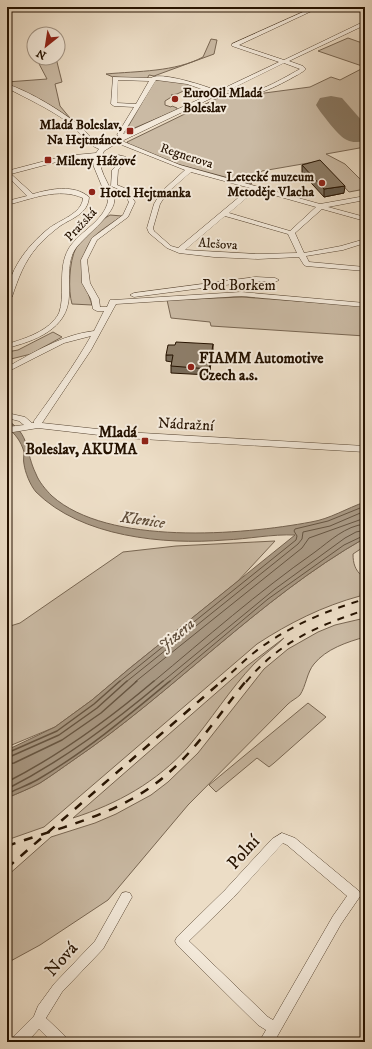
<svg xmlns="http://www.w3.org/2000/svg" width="372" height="1049" viewBox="0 0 372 1049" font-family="'IM FELL DW Pica',serif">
<rect width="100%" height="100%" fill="#ecddc6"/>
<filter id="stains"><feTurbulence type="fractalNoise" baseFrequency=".005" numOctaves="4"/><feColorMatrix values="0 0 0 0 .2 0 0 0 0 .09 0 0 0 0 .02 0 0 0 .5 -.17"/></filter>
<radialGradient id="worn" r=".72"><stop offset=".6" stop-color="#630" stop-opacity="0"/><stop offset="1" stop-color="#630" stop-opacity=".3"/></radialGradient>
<g fill="#cabaa4" stroke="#786652">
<path d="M 348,38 L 365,44 L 365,147 L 326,154 L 345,164 L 365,184 L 365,189 L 349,192 L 320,161 L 262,171 L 251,184 L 177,164 L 130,145 L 127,142 L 224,95 C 235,97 246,99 257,94 L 310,87 L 331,77 L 340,80 L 365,67 L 318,51 Z"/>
<path d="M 211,39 L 217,40 L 214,54 L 154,76 L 149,75 L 147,79 L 113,77 L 106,74 C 138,71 175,72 203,57 Z"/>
<path d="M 36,58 L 56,58 L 62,82 L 55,84 L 60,106 L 70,118 L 7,85 L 7,82 L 47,79 Z"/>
<path d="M 155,80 C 165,81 186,79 192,87 L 177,94 L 171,95 L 173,96 L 165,101 L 165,105 L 171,107 L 172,106 L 177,108 L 177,110 L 125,132 Z"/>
<path d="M 110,215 L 122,216 C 114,222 97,232 92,239 C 76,262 84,281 92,305 L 72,304 C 68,291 69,261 76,248 C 82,238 99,221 110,215 Z"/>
<path d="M 242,297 L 365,306 L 365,336 L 211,326 L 210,322 L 171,318 L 167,300 Z"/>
<path d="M 53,332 L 62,337 L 31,354 L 7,360 L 7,352 L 18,350 Z"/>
<path d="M 365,538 L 365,546 L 353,554 C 353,563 355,570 362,576 L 360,596 C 323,606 289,623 257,644 L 44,827 L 7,840 L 7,798 C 18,793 29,789 40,783 C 51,776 62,768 72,761 C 174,692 258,599 365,538 Z"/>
<path d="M 275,541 L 237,582 L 130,668 L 92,700 L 55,727 L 7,747 L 7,627 L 20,623 L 123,552 L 176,546 Z"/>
<path d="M 365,618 L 365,637 C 347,642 326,649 314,664 C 307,672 306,686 300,695 C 297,698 291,701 288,704 L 188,805 L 108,900 L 40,945 L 7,963 L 7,876 L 51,837 L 95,823 L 116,814 L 151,795 L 168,782 L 198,753 L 264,669 L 288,649 L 318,632 L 335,625 Z"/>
<path d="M 284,638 C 275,647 264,654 254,664 C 230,689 211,720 188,747 C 157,782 117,804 73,818 L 247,666 Z"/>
<path d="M 308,703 L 326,717 L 274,763 L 269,767 L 257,758 L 216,792 L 209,785 Z"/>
</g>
<path fill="#a89883" stroke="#74624f" d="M 7,420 C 31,435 25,452 36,474 C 39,482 46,490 52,496 C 108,546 242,535 311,522 C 330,519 347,508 365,502 L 365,538 C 258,599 174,692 72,761 C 62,768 51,776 40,783 C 29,789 18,793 7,798 L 7,750 L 55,727 L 92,700 L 130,668 L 295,535 C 272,534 248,539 225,540 C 164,545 81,537 36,492 C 30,485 25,472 24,464 C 23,460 24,456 24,452 C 21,441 15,434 7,427 Z"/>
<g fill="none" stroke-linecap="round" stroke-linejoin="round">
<g stroke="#665542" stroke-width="1">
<path d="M 119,682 L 296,540 L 297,536 L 294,531 L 295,529 L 328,521 L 365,506"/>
<path d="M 126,682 L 298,544 L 302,539 L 303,532 L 330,526 L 365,511"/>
<path d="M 135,682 L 302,548 L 309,538 L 365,518"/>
<path d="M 153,682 C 206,638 258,592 315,552 C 330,541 345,526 365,524"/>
<path d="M 162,682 L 275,589 L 345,538 L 356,532 L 365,530"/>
<path d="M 169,682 L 268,599 L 344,545 L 365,535"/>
</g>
<g stroke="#665542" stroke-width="1.5">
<path d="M 7,753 L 57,731 L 94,704 L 120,681"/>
<path d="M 7,758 L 59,735 L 97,708 L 127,681"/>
<path d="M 7,764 L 14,763 L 62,740 L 101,713 L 137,681"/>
<path d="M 7,782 C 60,755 108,720 154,681"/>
<path d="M 7,789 C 64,760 114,722 163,681"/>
<path d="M 7,794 C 17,789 28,785 37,780 C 85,752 128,716 170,681"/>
</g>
<path fill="#887863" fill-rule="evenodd" d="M 331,96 L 342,98 L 363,122 L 365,121 L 365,141 C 358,142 353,143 347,140 C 340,138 320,112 316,105 L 320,98 Z"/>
<g stroke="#574532" stroke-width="1">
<g id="minor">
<path d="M 312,8 L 316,9 L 239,45 L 284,60 L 363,22 L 365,21 L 365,25 L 289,61 L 303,66 L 306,69 C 302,73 295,76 290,79 C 268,91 243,102 218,95 L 122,141 L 180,165 L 320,204 L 365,196 L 365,200 L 328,207 L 365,217 L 365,221 L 322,209 L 295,233 L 304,253 L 341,246 L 365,239 L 365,243 L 343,250 L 306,256 L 309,262 L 365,267 L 365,271 L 306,266 L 304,265 L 299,257 L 258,259 L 214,257 L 179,253 L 167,248 L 149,233 L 147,228 L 154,204 L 161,192 L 185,170 L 117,143 L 104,151 L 100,160 C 108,153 117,154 126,157 L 128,160 L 118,170 L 117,185 L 127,189 L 135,202 L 128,217 L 97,240 L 87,260 L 90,283 L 99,299 L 100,307 L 107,307 L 110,300 L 113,300 L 241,292 L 365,303 L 365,307 L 241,296 L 116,304 L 91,350 L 42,423 L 125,432 L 365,446 L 365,452 L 125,438 L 38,428 L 7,433 L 7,427 L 24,425 L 19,421 L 7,418 L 7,413 L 25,417 L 32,423 L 34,423 L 34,421 C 54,393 74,366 91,336 L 64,343 L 7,372 L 7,367 C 35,352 61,335 94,331 L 104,311 L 97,311 L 93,309 L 91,299 L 82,283 L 81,260 L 92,238 L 123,215 L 129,202 L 123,191 L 111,186 L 112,170 L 122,160 C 107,153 108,163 101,168 C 104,178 111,188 114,198 C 118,214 80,238 73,253 C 67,267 70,281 69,296 C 68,329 35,341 7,348 L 7,344 C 24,339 50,331 59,313 C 62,305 62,295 62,286 C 62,272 62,260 69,248 C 80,231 104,221 108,201 L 94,167 L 94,157 L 64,160 L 11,174 L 33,194 C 50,189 74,184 89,197 C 88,214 72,218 60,226 C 52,232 44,239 37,247 C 24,262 18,279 12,297 L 7,299 C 7,272 27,246 48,229 C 59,220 82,214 83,198 C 58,187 32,199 7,205 L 7,201 L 27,196 L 7,176 L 7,171 L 64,156 L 96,153 L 99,149 C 86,144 80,131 69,123 C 50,109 28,99 7,88 L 7,84 C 28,91 57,108 75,122 C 85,129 91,141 103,146 L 120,137 L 117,135 L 134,107 L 114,106 L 111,104 L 113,77 L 151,78 C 160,71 206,86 218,91 L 279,62 L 232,46 L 232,44 ZM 284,63 L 300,69 C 278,81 249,100 223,93 ZM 118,80 L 149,81 L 136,104 L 117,103 ZM 156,80 L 187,84 L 213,93 L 123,134 ZM 191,172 L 250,188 L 178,248 L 171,246 L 154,231 L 153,228 L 160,204 L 167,193 ZM 256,190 L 316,207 L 290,231 L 229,213 ZM 225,216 L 288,234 L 297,253 L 258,254 L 185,250 Z"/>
<path d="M 256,277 L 275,278 L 279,280 L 275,282 L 256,281 L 134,297 L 130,295 L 134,293 Z"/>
<path d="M 282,833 L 295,838 L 359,891 L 361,895 L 341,924 L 274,1042 L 259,1042 L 266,1030 L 258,1025 L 177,945 L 175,941 L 177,937 L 225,890 L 272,839 ZM 283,843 L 287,845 L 347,896 L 333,916 L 273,1020 L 268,1017 L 189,941 L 233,898 Z"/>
<path d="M 126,892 L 130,893 L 132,897 L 103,949 L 62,992 L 46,1018 L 66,1037 L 68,1042 L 52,1042 L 39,1029 L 27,1042 L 11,1042 L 13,1037 L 34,1016 L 38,1006 L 54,984 L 95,941 L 122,893 Z"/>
</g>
</g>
<use href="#minor" fill="#f3e9da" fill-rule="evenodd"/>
<g stroke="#251200" stroke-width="2" stroke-dasharray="7 7" stroke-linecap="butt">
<path d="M 221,682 C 234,671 246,658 260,648 C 292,625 328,610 365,599"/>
<path d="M 246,682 C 279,642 317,626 365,610"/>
</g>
<g stroke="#251200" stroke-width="2.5" stroke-dasharray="9 9" stroke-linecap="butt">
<path d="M 7,846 C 61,827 121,814 165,776 C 197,749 220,713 246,681"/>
<path d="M 7,868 L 222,681"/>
</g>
</g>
<g fill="#786b59" stroke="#251200">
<path d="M 302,165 L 344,193 L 324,197 L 302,173 Z"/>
<path d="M 213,351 L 209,375 L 171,373 L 171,366 L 172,362 L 166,361 L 166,355 Z"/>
</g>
<g fill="#625748" stroke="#251200">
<path d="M 345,186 L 344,193 L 324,197 L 324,189 Z"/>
<path d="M 213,344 L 213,351 L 209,375 L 209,369 Z"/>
</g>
<g fill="#8c7c67" stroke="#251200">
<path d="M 320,160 L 345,186 L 324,189 L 302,165 Z"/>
<path d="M 176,342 L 213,344 L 209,369 L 171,366 L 173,355 L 166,355 L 168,345 L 175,345 Z"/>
</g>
<g fill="#8f2418" stroke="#f3e9da" stroke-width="1.5">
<circle cx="175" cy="99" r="4"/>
<rect x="126" y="127" width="8" height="8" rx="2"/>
<rect x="44" y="156" width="8" height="8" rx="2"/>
<circle cx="322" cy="183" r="4"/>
<circle cx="92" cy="192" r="4"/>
<circle cx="191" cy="367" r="4"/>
<rect x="141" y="437" width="8" height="8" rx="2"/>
</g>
<g text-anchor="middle" stroke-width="4" stroke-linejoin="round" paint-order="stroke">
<g font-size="13" font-weight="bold" fill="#251200" stroke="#f3e9da" text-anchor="start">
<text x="183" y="97">EuroOil Mladá<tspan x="183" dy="15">Boleslav</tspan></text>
<text x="122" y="129" text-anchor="end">Mladá Boleslav,<tspan x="122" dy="15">Na Hejtmánce</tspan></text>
<text x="56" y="165">Mileny Hážové</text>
<text x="314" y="181" text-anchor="end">Letecké muzeum<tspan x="314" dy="15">Metoděje Vlacha</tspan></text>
<text x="100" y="197">Hotel Hejtmanka</text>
</g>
<g font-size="13" fill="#251200" stroke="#f3e9da">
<text transform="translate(187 155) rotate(18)" y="5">Regnerova</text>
<text transform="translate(80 224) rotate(-47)" y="5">Pražská</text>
<text transform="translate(218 243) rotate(4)" y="5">Alešova</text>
</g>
<g font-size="15" fill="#251200" stroke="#f3e9da">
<text x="239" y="290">Pod Borkem</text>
<text transform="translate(186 424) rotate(3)" y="5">Nádražní</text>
</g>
<g font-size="15" font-weight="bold" fill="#251200" stroke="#f3e9da" text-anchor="start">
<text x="199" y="363">FIAMM Automotive<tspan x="199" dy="17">Czech a.s.</tspan></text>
<text x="137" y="437" text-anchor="end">Mladá<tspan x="137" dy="17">Boleslav, AKUMA</tspan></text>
</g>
<g font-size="16" font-style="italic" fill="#604e3b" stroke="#f3e9da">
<text transform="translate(143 519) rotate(8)" y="6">Klenice</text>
<text transform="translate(176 634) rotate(-40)" y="6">Jizera</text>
</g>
<g font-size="18" fill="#251200" stroke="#f3e9da">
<text transform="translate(243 852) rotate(-48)" y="6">Polní</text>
<text transform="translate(61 959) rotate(-48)" y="6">Nová</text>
</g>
</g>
<rect width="372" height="1049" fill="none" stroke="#ecddc6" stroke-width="24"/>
<rect x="8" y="8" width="356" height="1033" fill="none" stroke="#251200" stroke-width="2"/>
<rect x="12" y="12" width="348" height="1025" fill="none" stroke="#251200"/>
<g transform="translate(46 46) rotate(210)"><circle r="19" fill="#f3e9da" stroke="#a19383"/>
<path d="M0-3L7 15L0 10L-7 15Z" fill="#8f2418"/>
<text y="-6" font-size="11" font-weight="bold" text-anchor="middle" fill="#251200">N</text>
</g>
<rect width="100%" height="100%" filter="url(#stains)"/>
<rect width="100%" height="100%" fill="url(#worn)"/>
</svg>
